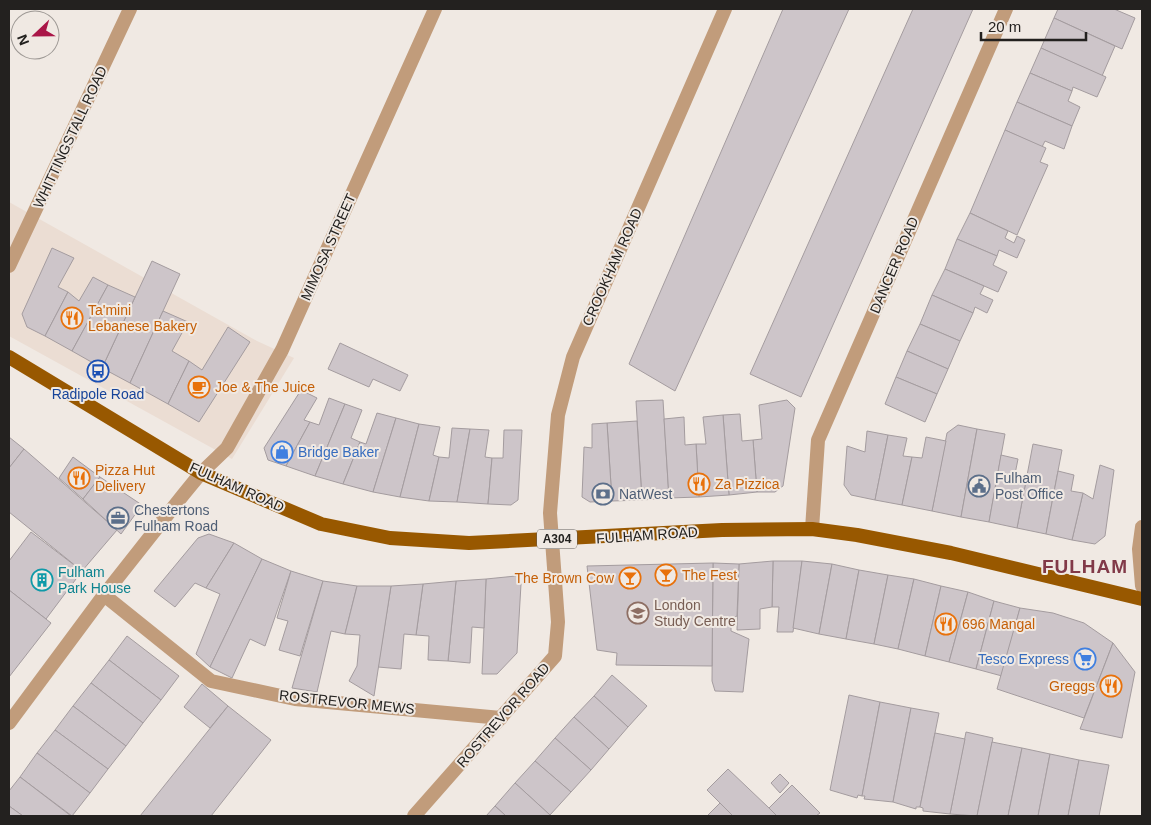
<svg xmlns="http://www.w3.org/2000/svg" width="1151" height="825" viewBox="0 0 1151 825" font-family="Arial,sans-serif">
<rect width="100%" height="100%" fill="#f0e9e3"/>
<path fill="#ebddd3" d="M 9,202 L 257,341 L 294,358 L 232,459 L 9,336 Z"/>
<g fill="#cdc5c9" stroke="#a49c9f">
<path d="M 783,9 L 849,9 L 675,391 L 629,364 Z"/>
<path d="M 913,9 L 973,9 L 801,397 L 750,374 Z"/>
<path d="M 1058,9 L 1114,9 L 1135,18 L 1122,49 L 1054,18 Z"/>
<path d="M 1054,18 L 1115,46 L 1102,76 L 1041,48 Z"/>
<path d="M 1041,48 L 1106,77 L 1097,97 L 1073,87 L 1072,91 L 1030,73 Z"/>
<path d="M 1030,73 L 1072,91 L 1068,101 L 1080,107 L 1072,126 L 1017,102 Z"/>
<path d="M 1017,102 L 1072,126 L 1064,149 L 1045,141 L 1042,147 L 1005,130 Z"/>
<path d="M 1005,130 L 1046,148 L 1040,162 L 1048,165 L 1017,235 L 970,213 Z"/>
<path d="M 970,213 L 1008,231 L 1005,238 L 1014,243 L 1017,236 L 1025,240 L 1017,258 L 999,250 L 997,256 L 957,239 Z"/>
<path d="M 957,239 L 997,256 L 993,265 L 1007,272 L 998,292 L 945,269 Z"/>
<path d="M 52,248 L 74,258 L 58,287 L 68,292 L 45,336 L 27,327 L 22,314 Z"/>
<path d="M 152,261 L 180,274 L 130,383 L 102,368 Z"/>
<path d="M 945,269 L 984,286 L 980,294 L 993,300 L 987,313 L 975,307 L 973,313 L 932,295 Z"/>
<path d="M 93,277 L 108,285 L 72,351 L 45,336 L 68,292 L 79,301 Z"/>
<path d="M 108,285 L 135,297 L 102,368 L 72,351 Z"/>
<path d="M 932,295 L 973,313 L 960,341 L 920,324 Z"/>
<path d="M 163,311 L 188,322 L 172,351 L 189,361 L 168,404 L 130,383 Z"/>
<path d="M 920,324 L 960,341 L 948,369 L 907,351 Z"/>
<path d="M 228,327 L 250,342 L 199,422 L 168,404 L 189,361 L 202,370 Z"/>
<path d="M 340,343 L 408,375 L 400,391 L 373,379 L 369,387 L 328,369 Z"/>
<path d="M 907,351 L 948,369 L 937,394 L 896,377 Z"/>
<path d="M 896,377 L 937,394 L 925,422 L 885,404 Z"/>
<path d="M 301,390 L 317,398 L 304,420 L 310,422 L 286,466 L 268,460 L 264,448 Z"/>
<path d="M 329,398 L 345,404 L 315,476 L 286,466 L 310,422 L 319,425 Z"/>
<path d="M 663,400 L 669,498 L 642,500 L 636,401 Z"/>
<path d="M 787,400 L 795,408 L 783,486 L 775,492 L 757,492 L 753,440 L 762,439 L 759,405 Z"/>
<path d="M 345,404 L 362,410 L 351,438 L 360,442 L 343,484 L 315,476 Z"/>
<path d="M 377,413 L 396,418 L 373,492 L 343,484 L 360,442 L 366,444 Z"/>
<path d="M 740,414 L 742,441 L 753,440 L 757,492 L 729,495 L 723,415 Z"/>
<path d="M 723,415 L 729,495 L 699,497 L 696,444 L 706,444 L 703,417 Z"/>
<path d="M 684,417 L 685,445 L 696,444 L 699,497 L 669,498 L 664,419 Z"/>
<path d="M 396,418 L 419,424 L 400,497 L 373,492 Z"/>
<path d="M 637,421 L 642,500 L 612,501 L 607,423 Z"/>
<path d="M 607,423 L 612,501 L 590,502 L 582,497 L 584,447 L 592,448 L 592,424 Z"/>
<path d="M 419,424 L 440,427 L 433,455 L 439,457 L 429,501 L 400,497 Z"/>
<path d="M 958,425 L 977,429 L 961,517 L 932,511 L 947,433 Z"/>
<path d="M 452,428 L 470,429 L 457,502 L 429,501 L 439,457 L 449,458 Z"/>
<path d="M 470,429 L 489,430 L 485,457 L 492,458 L 488,504 L 457,502 Z"/>
<path d="M 977,429 L 1005,434 L 989,522 L 961,517 Z"/>
<path d="M 504,430 L 522,430 L 518,500 L 511,505 L 488,504 L 492,458 L 503,458 Z"/>
<path d="M 867,431 L 888,435 L 875,500 L 851,495 L 844,485 L 847,446 L 865,452 Z"/>
<path d="M 888,435 L 907,438 L 903,456 L 912,457 L 902,505 L 875,500 Z"/>
<path d="M 9,437 L 24,449 L 9,468 Z"/>
<path d="M 926,437 L 946,441 L 932,511 L 902,505 L 912,457 L 922,458 Z"/>
<path d="M 1033,444 L 1062,450 L 1046,534 L 1017,528 Z"/>
<path d="M 24,449 L 117,530 L 82,571 L 9,512 L 9,468 Z"/>
<path d="M 1001,455 L 1018,459 L 1014,479 L 1026,481 L 1017,528 L 989,522 Z"/>
<path d="M 73,457 L 100,477 L 83,499 L 59,478 Z"/>
<path d="M 1100,465 L 1114,470 L 1105,536 L 1095,544 L 1072,540 L 1083,493 L 1093,499 Z"/>
<path d="M 1058,471 L 1074,475 L 1071,491 L 1083,493 L 1072,540 L 1046,534 Z"/>
<path d="M 100,477 L 142,505 L 121,534 L 83,499 Z"/>
<path d="M 31,532 L 82,571 L 46,619 L 9,590 L 9,561 Z"/>
<path d="M 209,534 L 234,543 L 206,588 L 195,583 L 175,607 L 154,591 L 198,538 Z"/>
<path d="M 234,543 L 262,559 L 210,667 L 196,654 L 220,594 L 206,588 Z"/>
<path d="M 262,559 L 291,571 L 265,646 L 250,639 L 232,678 L 210,667 Z"/>
<path d="M 773,561 L 802,561 L 793,632 L 777,632 L 779,607 L 772,607 Z"/>
<path d="M 773,561 L 772,607 L 760,609 L 760,629 L 737,630 L 739,564 Z"/>
<path d="M 802,561 L 832,564 L 819,634 L 793,628 Z"/>
<path d="M 713,563 L 739,564 L 737,616 L 731,619 L 731,631 L 749,639 L 743,692 L 715,691 L 712,681 Z"/>
<path d="M 713,563 L 712,666 L 616,665 L 617,653 L 597,650 L 587,566 Z"/>
<path d="M 832,564 L 859,570 L 846,639 L 819,634 Z"/>
<path d="M 859,570 L 888,575 L 874,644 L 846,639 Z"/>
<path d="M 291,571 L 323,581 L 300,656 L 279,650 L 288,621 L 277,618 Z"/>
<path d="M 888,575 L 914,579 L 898,649 L 874,644 Z"/>
<path d="M 516,576 L 521,584 L 517,653 L 497,674 L 482,674 L 486,579 Z"/>
<path d="M 486,579 L 484,628 L 472,627 L 470,663 L 448,661 L 456,581 Z"/>
<path d="M 914,579 L 941,586 L 925,656 L 898,649 Z"/>
<path d="M 323,581 L 357,586 L 345,634 L 331,631 L 317,692 L 292,688 Z"/>
<path d="M 456,581 L 448,661 L 428,660 L 429,636 L 416,635 L 423,584 Z"/>
<path d="M 423,584 L 416,635 L 404,634 L 401,669 L 378,667 L 391,586 Z"/>
<path d="M 357,586 L 391,586 L 374,696 L 349,681 L 357,666 L 360,635 L 345,634 Z"/>
<path d="M 941,586 L 968,592 L 949,662 L 925,656 Z"/>
<path d="M 9,590 L 51,623 L 9,677 Z"/>
<path d="M 968,592 L 994,601 L 976,669 L 949,662 Z"/>
<path d="M 994,601 L 1020,608 L 1002,676 L 976,669 Z"/>
<path d="M 1020,608 L 1053,613 L 1084,623 L 1113,643 L 1084,718 L 997,689 Z"/>
<path d="M 127,636 L 179,676 L 161,700 L 109,660 Z"/>
<path d="M 1113,643 L 1135,672 L 1122,738 L 1080,729 Z"/>
<path d="M 109,660 L 161,700 L 143,723 L 91,683 Z"/>
<path d="M 612,675 L 647,706 L 628,727 L 594,696 Z"/>
<path d="M 91,683 L 143,723 L 126,746 L 73,706 Z"/>
<path d="M 202,684 L 228,706 L 210,728 L 184,707 Z"/>
<path d="M 849,695 L 880,702 L 862,796 L 858,795 L 857,798 L 830,790 Z"/>
<path d="M 594,696 L 628,727 L 609,749 L 574,717 Z"/>
<path d="M 880,702 L 911,708 L 893,802 L 864,799 L 865,796 L 862,796 Z"/>
<path d="M 73,706 L 126,746 L 108,769 L 55,730 Z"/>
<path d="M 228,706 L 271,740 L 211,816 L 140,816 Z"/>
<path d="M 911,708 L 939,713 L 920,807 L 916,807 L 916,809 L 893,802 Z"/>
<path d="M 574,717 L 609,749 L 591,770 L 555,738 Z"/>
<path d="M 55,730 L 108,769 L 90,793 L 37,753 Z"/>
<path d="M 966,732 L 993,738 L 977,816 L 950,814 Z"/>
<path d="M 935,733 L 965,739 L 950,814 L 923,811 L 923,808 L 920,807 Z"/>
<path d="M 555,738 L 591,770 L 571,792 L 535,761 Z"/>
<path d="M 992,742 L 1022,748 L 1008,816 L 977,816 Z"/>
<path d="M 1022,748 L 1050,754 L 1038,816 L 1008,816 Z"/>
<path d="M 37,753 L 90,793 L 72,816 L 20,777 Z"/>
<path d="M 1050,754 L 1079,760 L 1068,816 L 1038,816 Z"/>
<path d="M 1079,760 L 1109,765 L 1099,816 L 1068,816 Z"/>
<path d="M 535,761 L 571,792 L 550,815 L 515,783 Z"/>
<path d="M 728,769 L 769,808 L 777,816 L 733,816 L 707,790 Z"/>
<path d="M 780,774 L 789,783 L 780,793 L 771,783 Z"/>
<path d="M 20,777 L 71,816 L 23,816 L 9,806 L 9,791 Z"/>
<path d="M 515,783 L 550,815 L 549,816 L 506,816 L 495,806 Z"/>
<path d="M 792,785 L 820,813 L 816,816 L 777,816 L 769,808 Z"/>
<path d="M 720,803 L 733,816 L 707,816 Z"/>
<path d="M 9,806 L 23,816 L 9,816 Z"/>
<path d="M 495,806 L 506,816 L 486,816 Z"/>
</g>
<g fill="none" stroke-linecap="round" stroke-linejoin="round">
<g stroke="#c19c7b" stroke-width="14">
<path d="M 9,266 L 130,9"/>
<path d="M 812,529 L 818,440 L 1006,9"/>
<path d="M 104,595 L 211,681 L 295,699 L 501,718"/>
<path d="M 9,723 L 104,595 L 183,495 L 201,473 L 227,448 L 282,350 L 435,9"/>
<path d="M 414,816 L 555,656 L 558,622 L 550,513 L 558,415 L 573,357 L 725,9"/>
</g>
<path stroke="#c19c7b" stroke-width="14" d="M 1142,527 L 1139,549 L 1142,586"/>
<path stroke="#985800" stroke-width="14" d="M 9,357 L 201,473 L 321,524 L 390,538 L 469,543 L 722,530 L 812,529 L 857,535 L 951,553 L 1142,599"/>
</g>
<defs>
<g id="restaurant-ring" transform="scale(1.125)"><circle r="9.5" fill="#f0e9e3" stroke="#e8710a" stroke-width="1.5"/><path d="M-5-6h1v4h1v-4h1v4h1v-4h1v5L-1.5 .5V6h-2V.5L-5-1ZM5-6V6H3V1.5H1.5Q1.5-4 5-6Z" fill="#e8710a"/></g>
<g id="bus-ring" transform="scale(1.125)"><circle r="9.5" fill="#f0e9e3" stroke="#1a4fb4" stroke-width="1.5"/><path d="M-5-6H5V4H4V6H2V4H-2V6H-4V4H-5ZM-3.5-4V0h7V-4ZM-3.5 1.2v1.5H-2V1.2ZM2 1.2v1.5H3.5V1.2Z" fill="#1a4fb4"/></g>
<g id="cafe-ring" transform="scale(1.125)"><circle r="9.5" fill="#f0e9e3" stroke="#e8710a" stroke-width="1.5"/><path d="M-5.5-4.5H6V0H3Q3 3.5 0 3.5H-2.5Q-5.5 3.5-5.5 0ZM3-3.2v2h1.7v-2ZM-6 4.5H4V6H-6Z" fill="#e8710a"/></g>
<g id="shop-ring" transform="scale(1.125)"><circle r="9.5" fill="#f0e9e3" stroke="#3f7fe0" stroke-width="1.5"/><path d="M-5-2.5h2.3a2.7 3.5 0 0 1 5.4 0H5L5.5 6h-11ZM-1.5-2.5h3a1.5 2.3 0 0 0-3 0Z" fill="#3f7fe0"/></g>
<g id="civic-ring" transform="scale(1.125)"><circle r="9.5" fill="#f0e9e3" stroke="#5c6f8a" stroke-width="1.5"/><path d="M-.6-6.5H3V-4.5H.6V-3L4-1V1h2V6H-6V1h2V-1L-.6-3ZM-1.2 2.5V6h2.4V2.5Z" fill="#5c6f8a"/></g>
<g id="bank-ring" transform="scale(1.125)"><circle r="9.5" fill="#f0e9e3" stroke="#5c6f8a" stroke-width="1.5"/><path d="M-6-4H6V4H-6ZM0-2.3a2.3 2.3 0 1 0 0 4.6a2.3 2.3 0 1 0 0-4.6Z" fill="#5c6f8a"/></g>
<g id="office-ring" transform="scale(1.125)"><circle r="9.5" fill="#f0e9e3" stroke="#5c6f8a" stroke-width="1.5"/><path d="M-6-3h4V-5.5h4V-3h4V5H-6ZM-1-4.5V-3h2v-1.5ZM-6 0V1H6V0Z" fill="#5c6f8a"/></g>
<g id="bar-ring" transform="scale(1.125)"><circle r="9.5" fill="#f0e9e3" stroke="#e8710a" stroke-width="1.5"/><path d="M-6-5H6L.8 .8V4.5H3.5V6h-7V4.5H-.8V.8Z" fill="#e8710a"/></g>
<g id="building-ring" transform="scale(1.125)"><circle r="9.5" fill="#f0e9e3" stroke="#0f9aa8" stroke-width="1.5"/><path d="M-4-6H4V6H1V3H-1V6H-4ZM-2.5-4.3h1.7v1.8h-1.7ZM.8-4.3h1.7v1.8H.8ZM-2.5-1h1.7V.8h-1.7ZM.8-1h1.7V.8H.8Z" fill="#0f9aa8"/></g>
<g id="school-ring" transform="scale(1.125)"><circle r="9.5" fill="#f0e9e3" stroke="#8d6e63" stroke-width="1.5"/><path d="M0-5L7-2L0 1L-7-2ZM-4 1L0 2.5L4 1V4Q0 6-4 4Z" fill="#8d6e63"/></g>
<g id="supermarket-ring" transform="scale(1.125)"><circle r="9.5" fill="#f0e9e3" stroke="#3f7fe0" stroke-width="1.5"/><path d="M-6-5.5h2.5l.6 2H6L4.5 2H-2.5L-4.4-4H-6ZM-1.5 3.2a1.3 1.3 0 1 0 .1 0ZM3 3.2a1.3 1.3 0 1 0 .1 0Z" fill="#3f7fe0"/></g>
</defs>
<g fill-rule="evenodd">
<use href="#restaurant-ring" x="72" y="318"/>
<use href="#bus-ring" x="98" y="371"/>
<use href="#cafe-ring" x="199" y="387"/>
<use href="#shop-ring" x="282" y="452"/>
<use href="#restaurant-ring" x="79" y="478"/>
<use href="#restaurant-ring" x="699" y="484"/>
<use href="#civic-ring" x="979" y="486"/>
<use href="#bank-ring" x="603" y="494"/>
<use href="#office-ring" x="118" y="518"/>
<use href="#bar-ring" x="666" y="575"/>
<use href="#bar-ring" x="630" y="578"/>
<use href="#building-ring" x="42" y="580"/>
<use href="#school-ring" x="638" y="613"/>
<use href="#restaurant-ring" x="946" y="624"/>
<use href="#supermarket-ring" x="1085" y="659"/>
<use href="#restaurant-ring" x="1111" y="686"/>
</g>
<g text-anchor="middle" stroke-width="4" stroke-linejoin="round" paint-order="stroke">
<rect fill="#f0e9e3" stroke="#605d5a" stroke-width="1" x="537" y="529.5" width="40" height="19" rx="4"/>
<g font-size="12" font-weight="bold" fill="#23211f">
<text x="557" y="543">A304</text>
</g>
<g font-size="14" fill="#23211f" stroke="#f0e9e3">
<text transform="translate(70 137) rotate(-65)" y="5">WHITTINGSTALL ROAD</text>
<text transform="translate(328 247) rotate(-66)" y="5">MIMOSA STREET</text>
<text transform="translate(894 265) rotate(-67)" y="5">DANCER ROAD</text>
<text transform="translate(612 267) rotate(-66)" y="5">CROOKHAM ROAD</text>
<text transform="translate(237 487) rotate(24)" y="5">FULHAM ROAD</text>
<text transform="translate(647 535) rotate(-4)" y="5">FULHAM ROAD</text>
<text transform="translate(347 702) rotate(6)" y="5">ROSTREVOR MEWS</text>
<text transform="translate(503 715) rotate(-49)" y="5">ROSTREVOR ROAD</text>
</g>
<g font-size="14" fill="#c56008" stroke="#f0e9e3" text-anchor="start">
<text x="88" y="315">Ta'mini<tspan x="88" dy="16">Lebanese Bakery</tspan></text>
<text x="215" y="392">Joe &amp; The Juice</text>
<text x="95" y="475">Pizza Hut<tspan x="95" dy="16">Delivery</tspan></text>
<text x="715" y="489">Za Pizzica</text>
<text x="682" y="580">The Fest</text>
<text x="614" y="583" text-anchor="end">The Brown Cow</text>
<text x="962" y="629">696 Mangal</text>
<text x="1095" y="691" text-anchor="end">Greggs</text>
</g>
<g font-size="14" fill="#164399" stroke="#f0e9e3">
<text x="98" y="399">Radipole Road</text>
</g>
<g font-size="14" fill="#366cbe" stroke="#f0e9e3" text-anchor="start">
<text x="298" y="457">Bridge Baker</text>
<text x="1069" y="664" text-anchor="end">Tesco Express</text>
</g>
<g font-size="14" fill="#4e5e75" stroke="#f0e9e3" text-anchor="start">
<text x="995" y="483">Fulham<tspan x="995" dy="16">Post Office</tspan></text>
<text x="619" y="499">NatWest</text>
<text x="134" y="515">Chestertons<tspan x="134" dy="16">Fulham Road</tspan></text>
</g>
<g font-size="14" fill="#0d838f" stroke="#f0e9e3" text-anchor="start">
<text x="58" y="577">Fulham<tspan x="58" dy="16">Park House</tspan></text>
</g>
<g font-size="14" fill="#785e54" stroke="#f0e9e3" text-anchor="start">
<text x="654" y="610">London<tspan x="654" dy="16">Study Centre</tspan></text>
</g>
<g font-size="19" font-weight="bold" letter-spacing="1" fill="#813948" stroke="#f0e9e3">
<text x="1085" y="573">FULHAM</text>
</g>
</g>
<rect width="1151" height="825" fill="none" stroke="#23211f" stroke-width="20"/>
<g transform="translate(35 35) rotate(248)"><circle r="24" fill="#f0e9e3" stroke="#9e9995"/>
<path d="M0-4L9 19L0 12L-9 19Z" fill="#aa1648"/>
<text y="-8" font-size="14" font-weight="bold" text-anchor="middle" fill="#23211f">N</text>
</g>
<path d="M981 32v8h105v-8" fill="none" stroke="#23211f" stroke-width="2.5"/>
<text x="988" y="32" font-size="15" fill="#23211f" stroke="#f0e9e3" stroke-width="4" paint-order="stroke">20 m</text>
</svg>
